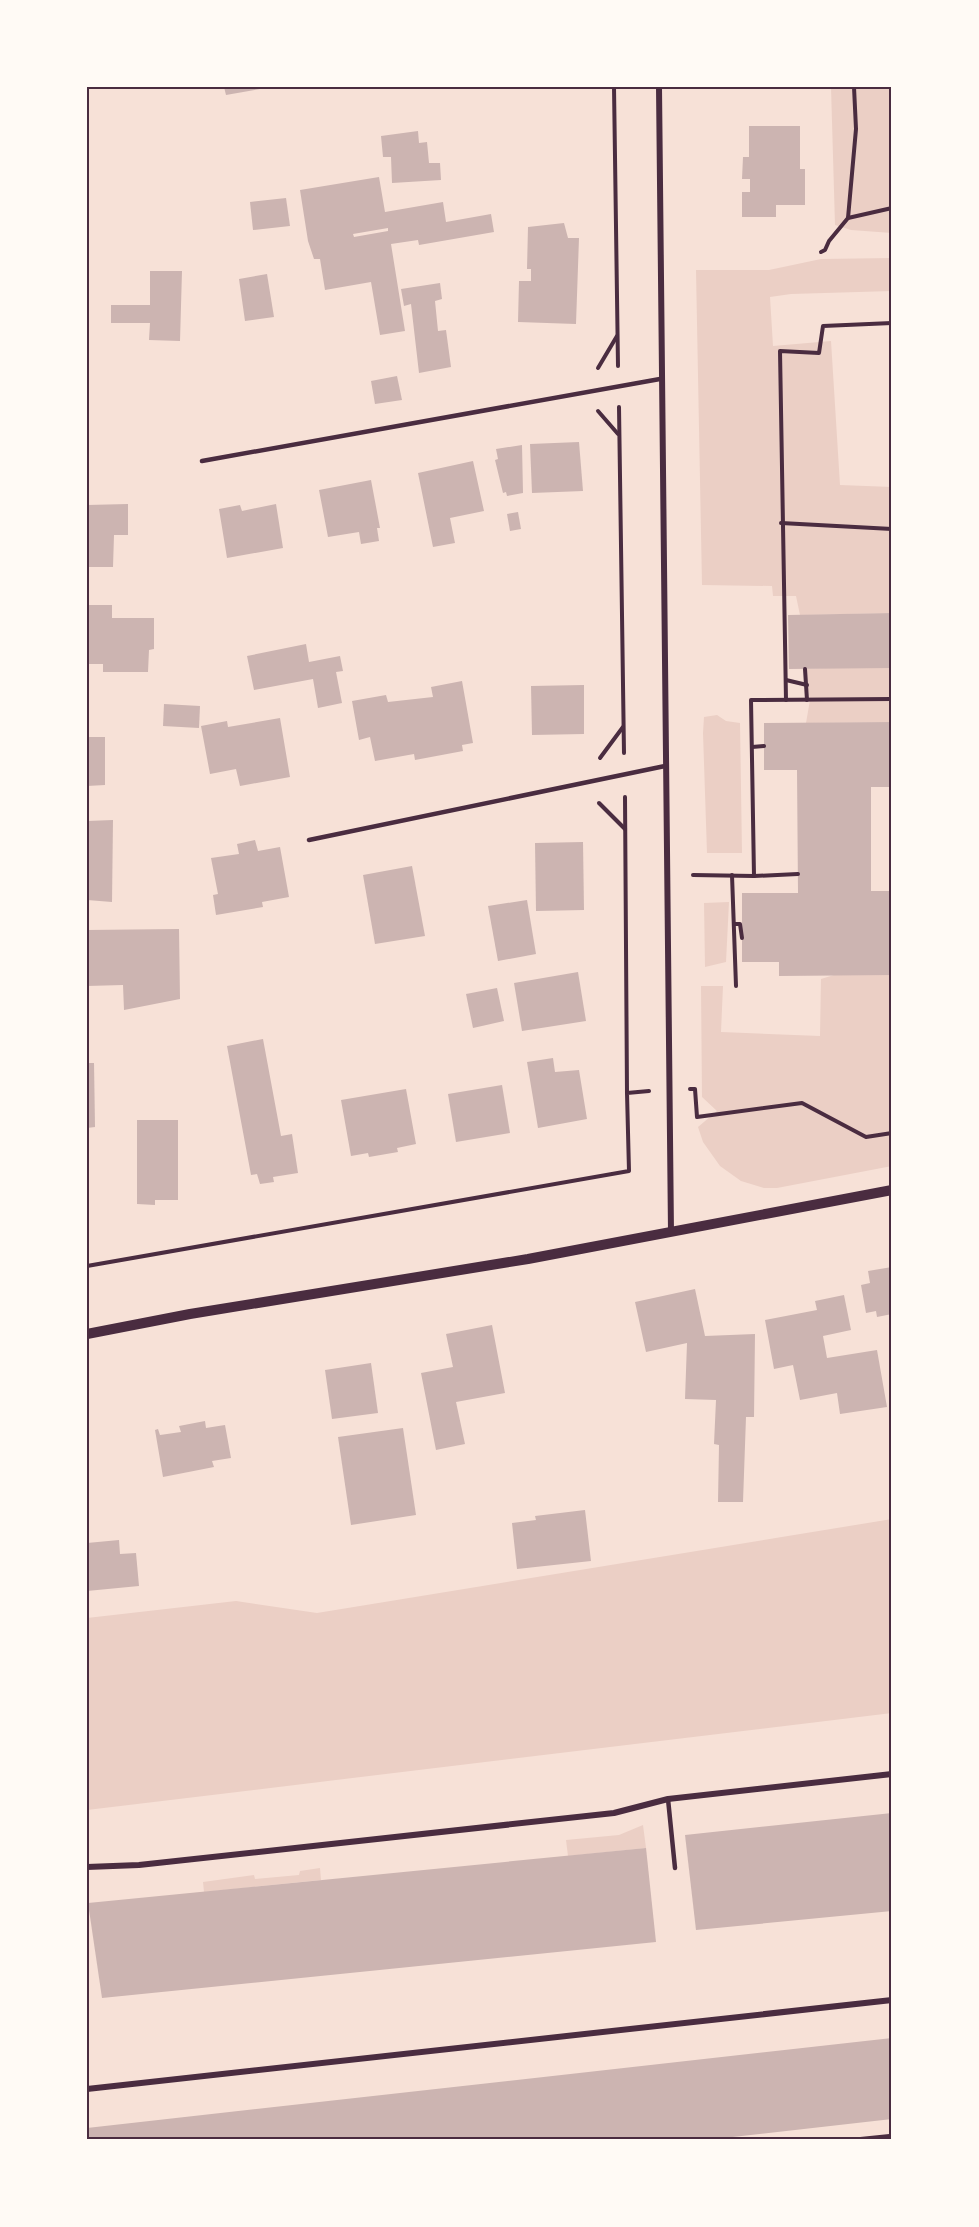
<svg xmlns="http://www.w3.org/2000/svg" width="979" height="2227" viewBox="0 0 979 2227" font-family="'Source Serif 4',serif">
<rect width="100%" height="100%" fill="#f7e1d7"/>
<g fill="#ebcfc5">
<path d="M 831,87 L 892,87 L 892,233 L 851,230 L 835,225 Z"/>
<path d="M 892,258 L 892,291 L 791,294 L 770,297 L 773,346 L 831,341 L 840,485 L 892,487 L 892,613 L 800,615 L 796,596 L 773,596 L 772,586 L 702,585 L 696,270 L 769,270 L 821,259 Z"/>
<path d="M 892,665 L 892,722 L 806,723 L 810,700 L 805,669 Z"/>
<path d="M 717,715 L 726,721 L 740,723 L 742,853 L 707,853 L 703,733 L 704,717 Z"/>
<path d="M 729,902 L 726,962 L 705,967 L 704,903 Z"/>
<path d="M 834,975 L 892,975 L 892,1166 L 777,1188 L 764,1188 L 741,1181 L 720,1166 L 703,1142 L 698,1127 L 717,1111 L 702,1097 L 701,986 L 723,986 L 721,1032 L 820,1036 L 821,979 Z"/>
<path d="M 892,1519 L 892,1713 L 87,1810 L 87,1618 L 236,1601 L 317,1613 Z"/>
<path d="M 643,1825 L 646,1848 L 568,1856 L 566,1840 L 619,1835 Z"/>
<path d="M 320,1868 L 321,1880 L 204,1892 L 203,1882 L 254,1875 L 255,1879 L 299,1875 L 300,1871 Z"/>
</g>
<g fill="#ccb4b1" fill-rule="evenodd">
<path d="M 224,87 L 266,87 L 266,88 L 226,95 Z"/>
<path d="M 749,126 L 800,126 L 800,169 L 805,169 L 805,205 L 776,205 L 776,217 L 742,217 L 742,192 L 750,192 L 750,179 L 742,179 L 743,157 L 749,157 Z"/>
<path d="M 418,131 L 419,143 L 427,142 L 429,163 L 440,163 L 441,180 L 392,183 L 391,157 L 383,157 L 381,136 Z"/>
<path d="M 379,177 L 385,212 L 443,202 L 446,222 L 491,214 L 494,232 L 419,245 L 418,240 L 391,244 L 405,331 L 380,335 L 371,282 L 325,290 L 320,259 L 314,259 L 308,241 L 300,190 ZM 388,228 L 388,231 L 354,237 L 353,234 Z"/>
<path d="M 286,198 L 290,226 L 253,230 L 250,202 Z"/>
<path d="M 564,223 L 568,238 L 579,238 L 576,324 L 518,322 L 519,281 L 531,281 L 531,269 L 527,269 L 528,227 Z"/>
<path d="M 150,271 L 182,271 L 180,341 L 149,340 L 150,323 L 111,323 L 111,305 L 150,305 Z"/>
<path d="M 267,274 L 274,317 L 245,321 L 239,279 Z"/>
<path d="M 440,283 L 442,299 L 435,301 L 438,331 L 446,330 L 451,367 L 419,373 L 411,304 L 404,306 L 401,289 Z"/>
<path d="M 397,376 L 402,400 L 375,404 L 371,381 Z"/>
<path d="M 579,442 L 583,491 L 532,493 L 530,444 Z"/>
<path d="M 522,445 L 523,493 L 507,496 L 506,492 L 503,493 L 495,460 L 498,459 L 496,449 Z"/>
<path d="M 473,461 L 484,511 L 450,518 L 455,543 L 433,547 L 418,473 Z"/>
<path d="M 371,480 L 380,528 L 377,528 L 379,541 L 361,544 L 359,532 L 328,537 L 319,490 Z"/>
<path d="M 128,504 L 128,535 L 114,535 L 113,567 L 87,567 L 87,505 Z"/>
<path d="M 276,504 L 283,548 L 227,558 L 219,509 L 240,505 L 242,511 Z"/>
<path d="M 518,512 L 521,529 L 510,531 L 507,514 Z"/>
<path d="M 87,605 L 112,605 L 112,618 L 154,618 L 154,649 L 149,650 L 148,672 L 103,672 L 103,664 L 87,664 Z"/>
<path d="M 892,613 L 892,668 L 789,669 L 788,615 Z"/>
<path d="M 306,644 L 309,662 L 340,656 L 343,671 L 336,672 L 342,703 L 318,708 L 313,679 L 254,690 L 247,656 Z"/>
<path d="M 462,681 L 473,743 L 462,745 L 463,751 L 415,760 L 414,754 L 375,761 L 370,737 L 359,740 L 352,701 L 386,695 L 388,702 L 433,697 L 431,687 Z"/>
<path d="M 584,685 L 584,734 L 532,735 L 531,686 Z"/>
<path d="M 164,704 L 200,706 L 199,728 L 163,726 Z"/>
<path d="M 280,718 L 290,777 L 240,786 L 236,769 L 210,774 L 201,726 L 227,721 L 228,727 Z"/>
<path d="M 892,722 L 892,787 L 871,787 L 871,891 L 892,891 L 892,975 L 779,976 L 779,962 L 742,962 L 742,893 L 798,893 L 797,770 L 764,770 L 764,723 Z"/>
<path d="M 87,737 L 105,737 L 105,785 L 87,786 Z"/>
<path d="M 113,820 L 112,902 L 87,900 L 87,821 Z"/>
<path d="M 255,840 L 258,851 L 280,847 L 289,897 L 262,902 L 263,907 L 216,915 L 213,895 L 218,894 L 211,858 L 239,854 L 237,844 Z"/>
<path d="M 583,842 L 584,910 L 536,911 L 535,843 Z"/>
<path d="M 412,866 L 425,936 L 375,944 L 363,875 Z"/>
<path d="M 527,900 L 536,954 L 498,961 L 488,906 Z"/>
<path d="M 179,929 L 180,999 L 124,1010 L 123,985 L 87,986 L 87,930 Z"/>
<path d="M 578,972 L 586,1021 L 522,1031 L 514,983 Z"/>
<path d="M 497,988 L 504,1021 L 473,1028 L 466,994 Z"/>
<path d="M 263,1039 L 281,1136 L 292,1134 L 298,1173 L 273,1177 L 274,1182 L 260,1184 L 257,1174 L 251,1175 L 227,1046 Z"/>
<path d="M 553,1058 L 555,1072 L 579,1070 L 587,1119 L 538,1128 L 527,1062 Z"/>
<path d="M 87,1063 L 94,1063 L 95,1127 L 87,1128 Z"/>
<path d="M 502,1085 L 510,1133 L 456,1142 L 448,1094 Z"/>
<path d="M 406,1089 L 416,1144 L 397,1148 L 398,1152 L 369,1157 L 368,1153 L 351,1156 L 341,1100 Z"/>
<path d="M 137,1120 L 178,1120 L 178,1200 L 155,1200 L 155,1205 L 137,1204 Z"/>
<path d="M 892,1267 L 892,1314 L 877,1317 L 876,1311 L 866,1313 L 861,1285 L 870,1283 L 868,1271 Z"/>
<path d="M 695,1289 L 705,1336 L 755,1334 L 754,1417 L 746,1417 L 743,1502 L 718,1502 L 719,1445 L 714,1444 L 716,1400 L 685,1399 L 687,1343 L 646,1352 L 635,1302 Z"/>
<path d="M 844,1295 L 851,1330 L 823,1336 L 827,1358 L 877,1350 L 887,1407 L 840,1414 L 837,1393 L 800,1400 L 793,1365 L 774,1369 L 765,1320 L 817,1310 L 815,1301 Z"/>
<path d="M 492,1325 L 505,1393 L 456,1402 L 465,1444 L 436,1450 L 421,1373 L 453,1367 L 446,1334 Z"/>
<path d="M 371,1363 L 378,1413 L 332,1419 L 325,1370 Z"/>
<path d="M 205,1421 L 206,1428 L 225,1425 L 231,1458 L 212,1461 L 214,1467 L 163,1477 L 155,1430 L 158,1429 L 160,1435 L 181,1432 L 179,1426 Z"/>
<path d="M 403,1428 L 416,1515 L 351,1525 L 338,1437 Z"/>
<path d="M 585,1510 L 591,1561 L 517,1569 L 512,1523 L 536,1520 L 535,1516 Z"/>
<path d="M 119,1540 L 120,1554 L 136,1553 L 139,1586 L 87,1591 L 87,1543 Z"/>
<path d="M 892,1813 L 892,1911 L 696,1930 L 685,1835 Z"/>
<path d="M 646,1848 L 656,1942 L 102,1998 L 88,1903 Z"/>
<path d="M 892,2038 L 892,2119 L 706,2140 L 87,2140 L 87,2128 Z"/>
</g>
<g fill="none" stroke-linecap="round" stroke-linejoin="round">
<g stroke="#4a2c40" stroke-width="4">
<path d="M 614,87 L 618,366"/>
<path d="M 848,218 L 892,208"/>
<path d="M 821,252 L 825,250 L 829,241 L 848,218 L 856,129 L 854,87"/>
<path d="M 598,368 L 617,336"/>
<path d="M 619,407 L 624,753"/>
<path d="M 598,411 L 618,434"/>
<path d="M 781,523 L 892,529"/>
<path d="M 805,669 L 807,700"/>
<path d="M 786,680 L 807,685"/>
<path d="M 786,700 L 780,351 L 819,353 L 823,326 L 892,323"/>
<path d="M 752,747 L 764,746"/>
<path d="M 600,758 L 623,727"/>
<path d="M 625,797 L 627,1093"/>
<path d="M 599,803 L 625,829"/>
<path d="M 693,875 L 754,876 L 751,700 L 892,699"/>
<path d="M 732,875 L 736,986"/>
<path d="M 754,876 L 798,874"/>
<path d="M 734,924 L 740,924 L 742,938"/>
<path d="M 690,1089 L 695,1089 L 697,1117 L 802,1103 L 866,1137 L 892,1133"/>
<path d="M 87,1266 L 629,1171 L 627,1093 L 649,1091"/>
</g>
<g stroke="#4a2c40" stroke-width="4.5">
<path d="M 202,461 L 660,379"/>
<path d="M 309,840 L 665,766"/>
<path d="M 668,1799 L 675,1868"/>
<path d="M 853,2140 L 892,2136"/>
</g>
<g stroke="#4a2c40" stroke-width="6">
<path d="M 659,87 L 671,1232"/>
<path d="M 87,1867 L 139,1865 L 614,1813 L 668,1799 L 892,1774"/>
<path d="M 87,2089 L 892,2000"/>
</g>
<path stroke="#4a2c40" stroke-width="10" d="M 87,1334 L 190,1314 L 528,1259 L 892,1190"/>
</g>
<rect width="979" height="2227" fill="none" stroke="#fffaf5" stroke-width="177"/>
<rect x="88" y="88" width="802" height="2050" fill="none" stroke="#4a2c40" stroke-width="2"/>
</svg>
